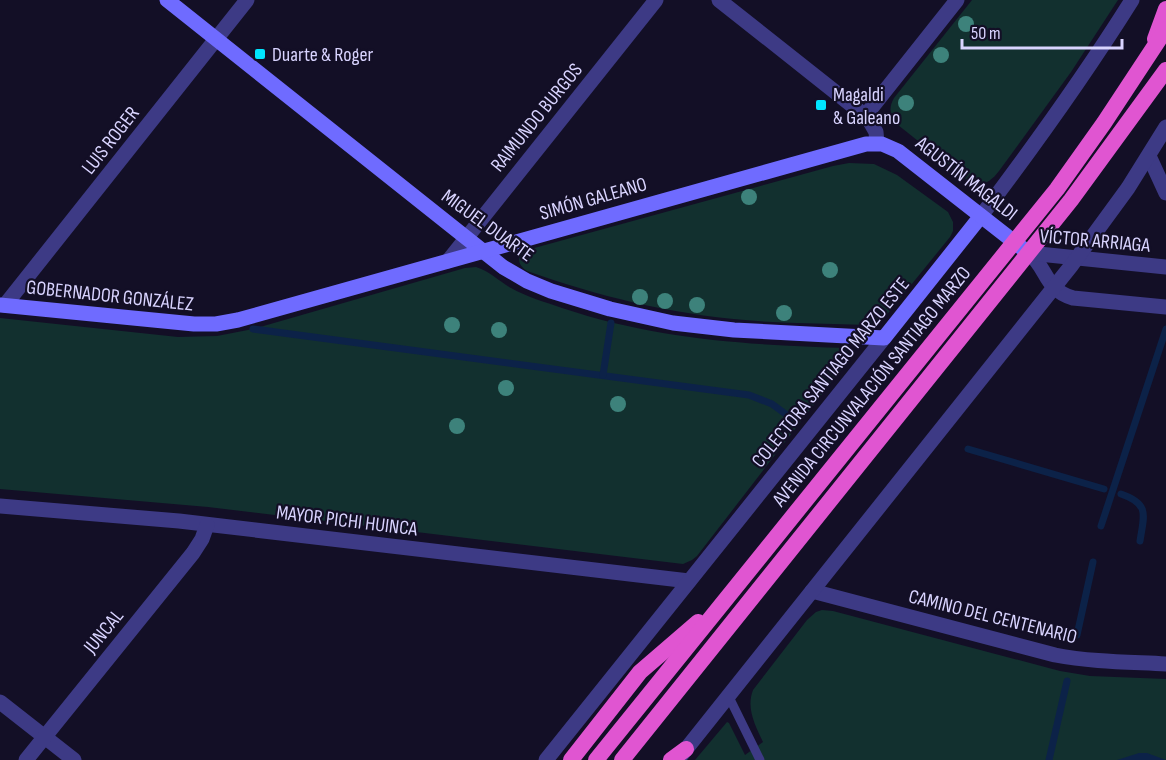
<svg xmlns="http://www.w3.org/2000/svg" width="1166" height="760" viewBox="0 0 1166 760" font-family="'Sofia Sans Condensed',sans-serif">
<rect width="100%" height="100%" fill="#130f26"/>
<g fill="#12302f">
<path d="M 972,0 L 1118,0 L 1071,72 L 999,171 C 990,183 980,188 967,180 L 898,125 C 890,117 888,108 894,98 Z"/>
<path d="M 849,163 L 874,164 L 897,175 L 948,212 L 953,222 L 953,231 L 950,237 L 885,317 L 878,323 L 869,325 C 828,323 786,324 745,320 C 671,314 597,296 527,271 C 517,265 516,255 527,250 L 833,166 Z"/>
<path d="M 476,267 C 489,271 499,281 511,288 C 527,297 545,302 562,308 C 658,340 749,345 849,348 L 853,350 L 853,354 L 697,556 L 692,560 L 683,564 L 208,507 L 0,489 L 0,318 L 178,337 L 217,336 L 253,329 L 465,268 Z"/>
<path d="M 822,610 L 833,611 L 1060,671 L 1090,676 L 1166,679 L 1166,760 L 695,760 L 727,722 L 729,723 L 745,755 L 763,742 C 755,725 746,708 753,690 L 807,620 L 816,612 Z"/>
</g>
<path fill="#0c2248" d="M 1139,753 L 1147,753 L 1166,760 L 1117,760 Z"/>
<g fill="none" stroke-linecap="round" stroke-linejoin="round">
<g stroke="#0c2248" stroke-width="7">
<path d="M 253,329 L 749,395 L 772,404 L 791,418"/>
<path d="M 603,375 L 611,323"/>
<path d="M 968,449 L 1104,489"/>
<path d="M 1121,494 C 1150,504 1144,515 1140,541"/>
<path d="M 1101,526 L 1166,329"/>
<path d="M 1077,635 L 1093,562"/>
<path d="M 1049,760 L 1067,681"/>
</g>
<path stroke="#3d3a85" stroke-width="9" d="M 728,695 L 760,760"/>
<g stroke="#3d3a85" stroke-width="15">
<path d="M 865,116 L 957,0"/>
<path d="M 448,261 L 656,0"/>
<path d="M 5,305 L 247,0"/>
<path d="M 0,506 L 179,521 L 689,581"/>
<path d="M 812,591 L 1055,655 C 1092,662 1129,662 1166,664"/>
<path d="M 0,702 L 74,760"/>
<path d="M 26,760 L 193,553 L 202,539 L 207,525"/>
</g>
<g stroke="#3d3a85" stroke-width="15">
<path d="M 719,0 L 868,118 L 876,132 L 877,143"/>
<path d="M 1149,156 L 1166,193"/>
<path d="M 981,216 C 1034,146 1085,75 1132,0"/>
<path d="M 1029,253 C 1048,269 1044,289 1073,298 L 1166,307"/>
<path d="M 1029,253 L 1166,267"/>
<path d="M 679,758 L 1071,266 L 1128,188 L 1166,127"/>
<path d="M 546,760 L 884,338"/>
</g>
<g stroke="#6f6bff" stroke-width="15">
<path d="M 167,0 L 503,267 L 527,281 L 551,291 L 610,309 L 673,323 L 734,330 L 884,338 L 981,216"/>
<path d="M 0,305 L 194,324 L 216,324 L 238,320 L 866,144 L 882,144 L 898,151 L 1022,248"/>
</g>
<g stroke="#e055d1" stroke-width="16">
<path d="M 1155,39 L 1166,9"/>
<path d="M 571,760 L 640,672 L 698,622"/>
<path d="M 596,760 L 1057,189 L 1104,123 L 1166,29"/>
<path d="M 622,760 L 1071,200 L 1166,70"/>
<path d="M 671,760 L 686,749"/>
</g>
</g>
<g fill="#3d827b">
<circle cx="966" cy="24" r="8"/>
<circle cx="941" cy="55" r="8"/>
<circle cx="906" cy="103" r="8"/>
<circle cx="749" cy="197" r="8"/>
<circle cx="830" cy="270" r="8"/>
<circle cx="640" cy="297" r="8"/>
<circle cx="665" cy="301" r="8"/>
<circle cx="697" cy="305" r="8"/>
<circle cx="784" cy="313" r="8"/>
<circle cx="452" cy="325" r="8"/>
<circle cx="499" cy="330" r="8"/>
<circle cx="506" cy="388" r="8"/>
<circle cx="618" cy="404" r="8"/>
<circle cx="457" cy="426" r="8"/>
</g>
<g fill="#00e5ff" stroke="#130f26" stroke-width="2">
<rect x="254" y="48" width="12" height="12" rx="3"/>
<rect x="815" y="99" width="12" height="12" rx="3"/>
</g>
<g text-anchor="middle" stroke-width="4.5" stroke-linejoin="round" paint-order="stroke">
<g font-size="20" fill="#d9d4ff" stroke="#130f26" text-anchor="start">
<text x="272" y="61">Duarte &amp; Roger</text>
<text x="833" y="101">Magaldi<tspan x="833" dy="23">&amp; Galeano</tspan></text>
</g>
<g font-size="20" fill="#d9d4ff" stroke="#130f26">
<text transform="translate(536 117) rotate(-51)" y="7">RAIMUNDO BURGOS</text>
<text transform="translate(110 140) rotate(-52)" y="7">LUIS ROGER</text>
<text transform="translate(967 178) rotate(38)" y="7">AGUSTÍN MAGALDI</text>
<text transform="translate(593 198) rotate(-16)" y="7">SIMÓN GALEANO</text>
<text transform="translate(488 225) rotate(36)" y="7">MIGUEL DUARTE</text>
<text transform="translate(1095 240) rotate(5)" y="7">VÍCTOR ARRIAGA</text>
<text transform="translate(110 295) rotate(6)" y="7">GOBERNADOR GONZÁLEZ</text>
<text transform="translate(830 372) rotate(-51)" y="7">COLECTORA SANTIAGO MARZO ESTE</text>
<text transform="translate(871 386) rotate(-51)" y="7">AVENIDA CIRCUNVALACIÓN SANTIAGO MARZO</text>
<text transform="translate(347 520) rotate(7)" y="7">MAYOR PICHI HUINCA</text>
<text transform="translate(993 616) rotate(14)" y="7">CAMINO DEL CENTENARIO</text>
<text transform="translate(103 631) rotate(-51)" y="7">JUNCAL</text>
</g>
</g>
<path d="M962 39v9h160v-9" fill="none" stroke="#d9d4ff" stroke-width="3"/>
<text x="971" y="39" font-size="18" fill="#d9d4ff" stroke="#130f26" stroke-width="4.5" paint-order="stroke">50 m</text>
</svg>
